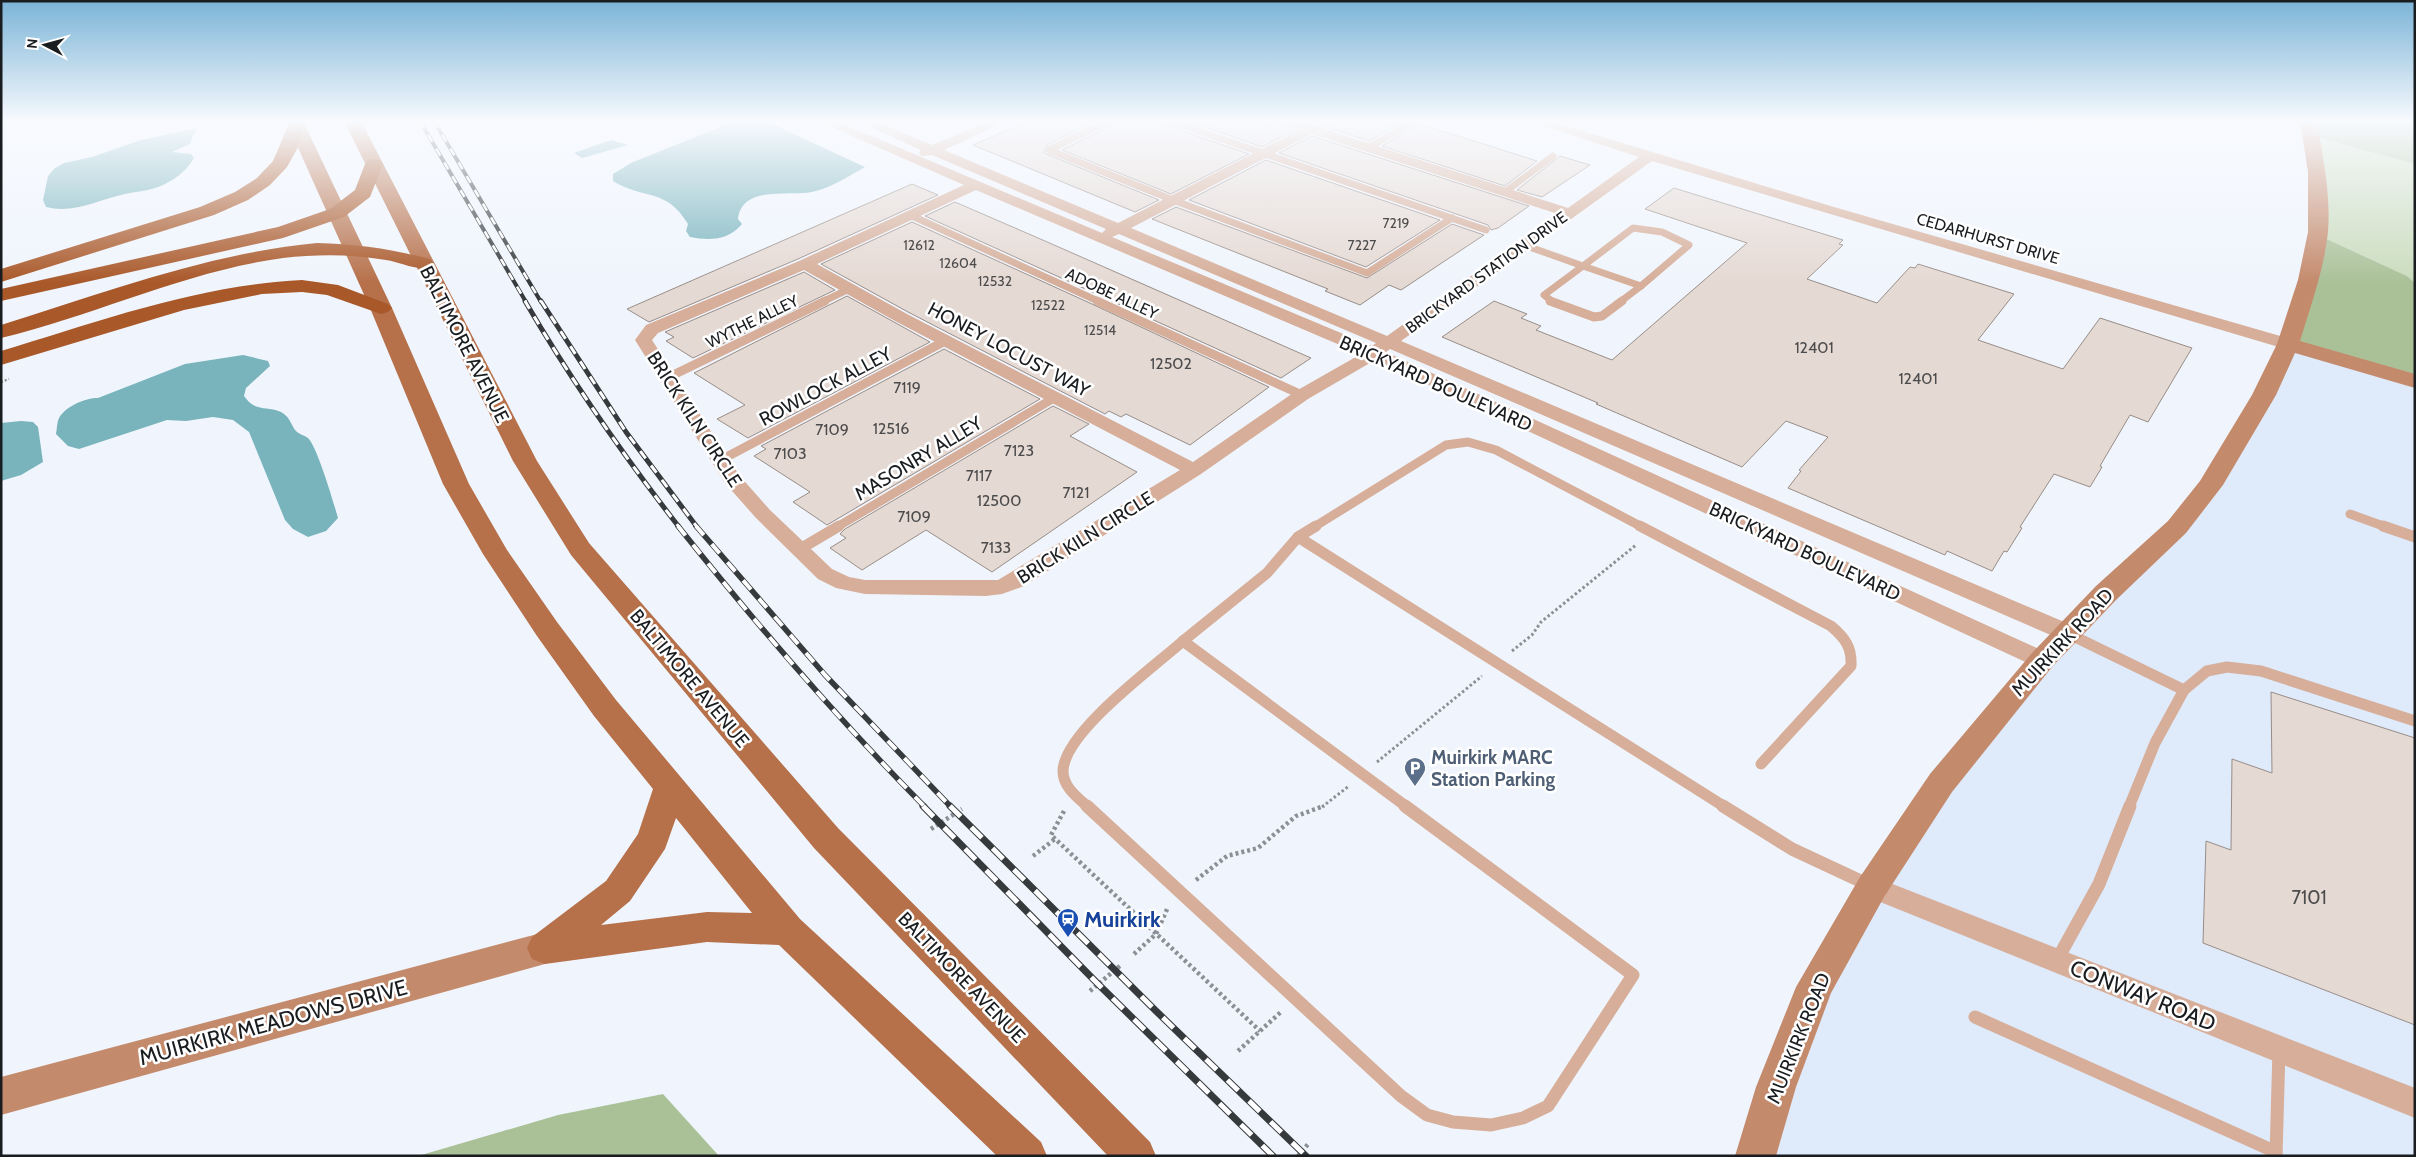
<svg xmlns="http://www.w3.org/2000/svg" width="2416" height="1157" viewBox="0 0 2416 1157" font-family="Cabin,sans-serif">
<rect width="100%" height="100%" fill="#f0f5fd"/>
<path fill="#dfeafb" d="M 2288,344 L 2415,381 L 2415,1156 L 1755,1156 L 1776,1087 L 1941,783 L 2210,485 Z"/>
<path fill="#cadcbd" d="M 2312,136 L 2415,164 L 2415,283 L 2407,276 L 2318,235 Z"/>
<g fill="#aac198">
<path d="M 2308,121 L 2415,121 L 2415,164 L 2312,136 Z"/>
<path d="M 2318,235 L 2407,276 L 2415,283 L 2415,381 L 2288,344 Z"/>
<path d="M 663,1094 L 719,1156 L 418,1156 L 558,1115 Z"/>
</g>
<g fill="#79b4bd">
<path d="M 735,121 L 766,121 L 865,167 C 849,176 834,186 816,191 C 793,198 742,183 738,219 L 742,224 C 729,240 710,241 690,237 L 686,231 L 688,224 C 666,187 643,200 613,181 L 613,174 L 631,163 Z"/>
<path d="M 192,129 L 198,131 L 193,135 L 190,144 L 172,152 L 191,154 L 194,158 C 187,170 176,179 163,185 C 150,191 138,191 125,194 C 98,200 74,214 46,207 L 43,200 L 48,176 L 55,168 L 64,163 L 92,157 L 141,140 Z"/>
<path d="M 611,140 L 628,145 L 582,158 L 574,153 Z"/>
<path d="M 243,355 L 268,361 L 270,366 L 246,388 L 244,396 C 256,413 266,405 281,412 C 289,416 291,424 295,430 C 298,434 304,435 308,438 C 317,446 334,504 338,518 L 326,531 L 308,537 L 293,529 L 285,520 L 249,432 L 233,420 L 213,417 L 186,421 L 167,420 L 79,449 L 68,446 L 56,434 C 57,429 57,422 59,418 C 66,406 85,398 98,398 L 185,364 Z"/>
<path d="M 21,421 L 33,422 L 38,427 L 43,462 L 21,475 L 1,481 L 1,423 Z"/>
</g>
<g fill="#e5d9d3" stroke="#988d87">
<path d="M 1028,121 L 1095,121 L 1047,145 L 1044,153 L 1159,200 L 1135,212 L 973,145 Z"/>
<path d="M 1113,121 L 1165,121 L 1168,126 L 1249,154 L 1171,194 L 1062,150 L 1110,126 Z"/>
<path d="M 1188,121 L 1277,121 L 1295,130 L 1262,147 Z"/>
<path d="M 1308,121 L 1403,121 L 1369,141 Z"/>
<path d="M 1418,124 L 1455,135 L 1537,161 L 1505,186 L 1382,146 Z"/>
<path d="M 1312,136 L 1529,206 L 1498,228 L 1491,230 L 1488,225 L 1279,153 Z"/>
<path d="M 1560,156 L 1590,165 L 1542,197 L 1517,190 Z"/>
<path d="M 1266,160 L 1440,220 L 1366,267 L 1189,200 Z"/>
<path d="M 912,184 L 938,195 L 798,259 L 649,322 L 627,309 Z"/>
<path d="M 1674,188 L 1843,240 L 1839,244 L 1843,245 L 1807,279 L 1877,303 L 1910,267 L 1915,268 L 1918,264 L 2014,294 L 1978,340 L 2063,369 L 2100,318 L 2192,348 L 2148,422 L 2130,415 L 2100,466 L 2102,467 L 2090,487 L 2054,474 L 2020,527 L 2022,528 L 2007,552 L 2004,551 L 1992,571 L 1947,551 L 1945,555 L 1788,488 L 1801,471 L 1799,470 L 1828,437 L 1786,421 L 1742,467 L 1596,404 L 1598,403 L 1442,337 L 1494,301 L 1527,314 L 1521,318 L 1541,326 L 1536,330 L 1612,360 L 1747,243 L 1645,209 Z"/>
<path d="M 955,202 L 1045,241 L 1311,358 L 1281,378 L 925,216 Z"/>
<path d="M 1176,207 L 1367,278 L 1452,224 L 1484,235 L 1401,290 L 1389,285 L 1360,305 L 1325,291 L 1328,289 L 1152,219 Z"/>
<path d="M 912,222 L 1092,304 L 1269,387 L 1190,445 L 1126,414 L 1121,417 L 1109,411 L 1105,414 L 908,312 L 821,264 Z"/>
<path d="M 804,272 L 835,290 L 693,358 L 666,341 L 674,337 L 665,332 Z"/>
<path d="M 847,296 L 930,342 L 748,438 L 717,419 L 745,405 L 694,373 Z"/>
<path d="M 944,349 L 1040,399 L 827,525 L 793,502 L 810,492 L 754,456 L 766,449 L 761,446 Z"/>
<path d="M 1053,406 L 1089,424 L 1070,436 L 1137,472 L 992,572 L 926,530 L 862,570 L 830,548 L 846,538 L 840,534 L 845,529 Z"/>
<path d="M 2271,692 L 2415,738 L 2415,1025 L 2203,943 L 2206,841 L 2231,850 L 2232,759 L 2272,773 Z"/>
</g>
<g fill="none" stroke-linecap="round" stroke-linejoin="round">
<path stroke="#8c9095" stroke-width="2.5" stroke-dasharray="2 2" stroke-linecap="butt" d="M 1,382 L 9,379"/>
<g stroke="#8c9095" stroke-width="3" stroke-dasharray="2.5 2.5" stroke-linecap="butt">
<path d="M 1512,651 L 1532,635 L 1541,622 L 1636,545"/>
<path d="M 1377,762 L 1482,676"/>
<path d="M 1322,807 L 1349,786"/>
</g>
<g stroke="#8c9095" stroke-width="4.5" stroke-dasharray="3 3" stroke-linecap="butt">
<path d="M 1064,811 L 1051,835 L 1260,1031"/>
<path d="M 931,829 L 962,809"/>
<path d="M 1033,856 L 1055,839"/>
<path d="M 1196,880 L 1227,856 L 1258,848 L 1296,816 L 1324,806"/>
<path d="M 1134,954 L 1156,934 L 1168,907"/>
<path d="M 1090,991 L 1121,965"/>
<path d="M 1238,1051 L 1282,1011"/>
<path d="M 1298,1156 L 1309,1143"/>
</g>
<g stroke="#d6ae99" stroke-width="7">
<path d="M 1108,121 L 1049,150 L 1173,200 L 1367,273 L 1452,218"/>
<path d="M 1170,121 L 1486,230"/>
<path d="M 1368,148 L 1414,121"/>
<path d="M 1505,192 L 1553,156"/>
<path d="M 910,215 L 1100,302"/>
<path d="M 1524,245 L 1583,266"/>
<path d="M 1583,266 L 1641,286"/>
<path d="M 1583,266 L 1633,228 L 1662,232 L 1689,245 L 1641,286"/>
<path d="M 822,302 L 849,289"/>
<path d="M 1553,302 L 1544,295 L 1583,266"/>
<path d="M 1620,302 L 1641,286"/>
</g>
<g stroke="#d6ae99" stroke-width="9">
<path d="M 1097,301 L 1302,395"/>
<path d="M 1550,301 L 1594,317 L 1602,316 L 1622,301"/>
<path d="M 667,378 L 825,301"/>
<path d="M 719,461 L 947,340"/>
<path d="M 2350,514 L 2386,527"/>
<path d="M 837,527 L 1054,398"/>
<path d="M 1314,527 L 1446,445 L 1468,442 L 1496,450 L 1642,527"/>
</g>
<g stroke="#d6ae99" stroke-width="11">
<path d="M 1640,526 L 1831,626 C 1845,638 1852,647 1851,666 L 1761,764"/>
<path d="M 2383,526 L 2415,537"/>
<path d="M 1298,537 L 1725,807"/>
<path d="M 800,549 L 839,526"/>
<path d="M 2069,634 L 2184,690"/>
<path d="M 1183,641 L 1407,807"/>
<path d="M 1183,641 L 1267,573 L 1298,537 L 1316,526"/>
<path d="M 1088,807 C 1077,797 1063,787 1063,771 C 1064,732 1154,667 1183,641"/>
<path d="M 2129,807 L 2155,743 L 2184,690 L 2207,671 L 2227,667 L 2261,671 L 2415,721"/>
</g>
<g stroke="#d6ae99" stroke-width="13">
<path d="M 1087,806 L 1401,1096 L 1427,1115 L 1453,1122 L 1491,1125 L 1523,1118 L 1548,1106 L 1633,975 L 1405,806"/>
<path d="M 1723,806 L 1792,849 L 1869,885"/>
<path d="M 2057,960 L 2099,884 L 2130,806"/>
<path d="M 1975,1017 L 2276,1152"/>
<path d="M 2276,1156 L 2279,1049"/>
</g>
<g fill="#d6ae99" fill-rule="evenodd">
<path d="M 818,121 L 836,121 L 1102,233 L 1106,229 L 932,155 L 921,156 L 919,153 L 921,150 L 857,121 L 875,121 L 932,145 L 989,121 L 1007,121 L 944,150 L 1118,223 L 1299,130 L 1279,121 L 1300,121 L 1568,208 L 1639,157 L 1529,121 L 1550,121 L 1834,207 L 2294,340 L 2297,344 L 2294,348 L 2282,348 L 1652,161 L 1401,341 L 2076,627 L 2079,633 L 2076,639 L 2068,641 L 2060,639 L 1390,349 L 1386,352 L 2050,654 L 2053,660 L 2050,666 L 2042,668 L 2034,666 L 1375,360 L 1308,399 L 1201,474 L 1024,586 L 1002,594 L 986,596 L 865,594 L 836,588 L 818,579 L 756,518 L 725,483 L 635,340 L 646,325 L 799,261 L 964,185 ZM 1312,134 L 1558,214 L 1387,336 L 1131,228 ZM 976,190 L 1361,354 L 1296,391 L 1193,462 L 907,314 L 817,264 ZM 1119,234 L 1376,343 L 1372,346 L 1112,237 ZM 804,270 L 895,321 L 1180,470 L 998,580 L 865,580 L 849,577 L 832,569 L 770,510 L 739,475 L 652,340 L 658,333 Z"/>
<path d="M 1872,876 L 2415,1088 L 2415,1118 L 1863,895 L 1859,887 L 1863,879 Z"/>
</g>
<g fill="#c48a6c" fill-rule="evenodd">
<path d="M 2300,121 L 2317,121 C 2323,158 2331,195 2328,232 C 2324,269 2311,305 2300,341 L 2415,374 L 2415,388 L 2295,353 L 2276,395 L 2223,485 L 2186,533 L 2116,600 L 2052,667 L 1952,792 L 1884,897 L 1831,993 L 1796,1087 L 1776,1156 L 1735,1156 L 1756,1087 L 1796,987 L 1860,877 L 1930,774 L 2032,653 L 2096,586 L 2168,521 L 2200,481 L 2252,395 L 2277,344 L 2298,280 L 2308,232 L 2308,172 Z"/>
<path d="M 545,932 L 558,937 L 563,948 L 558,959 L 545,964 L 1,1115 L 1,1077 Z"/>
</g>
<g fill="#b6704a" fill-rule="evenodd">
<path d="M 286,121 L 303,121 L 392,308 L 469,484 L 507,550 L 557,622 L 616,700 L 800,919 L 1041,1142 L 1047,1156 L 997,1156 L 779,945 L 707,942 L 545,964 L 532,959 L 527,948 L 532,937 L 606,881 L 638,834 L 653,789 L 594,716 L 537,636 L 483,554 L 443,484 L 370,308 ZM 676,818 L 752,913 L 707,912 L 601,925 L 630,901 L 665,849 Z"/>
<path d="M 344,121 L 361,121 L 537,461 L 589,543 L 838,828 L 1150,1142 L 1156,1156 L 1108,1156 L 814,848 L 571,555 L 513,461 Z"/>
</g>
<g fill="#a95829" fill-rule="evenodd">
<path d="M 298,121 L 304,126 L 297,149 L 287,167 L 270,185 L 248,200 L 214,215 L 1,282 L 1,269 L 200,207 L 235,192 L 257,178 L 273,161 L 288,126 L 290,122 Z"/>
<path d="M 374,159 L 380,160 L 383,164 L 370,197 L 344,217 L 283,238 L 1,301 L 1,289 L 278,227 L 330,209 L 355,190 L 365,164 L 368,160 Z"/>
<path d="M 317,243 C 356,244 392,249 430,259 L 433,263 L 430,267 C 416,271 400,262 386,260 C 352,254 317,254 283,258 C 186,271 96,315 1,338 L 1,325 C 104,293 209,253 317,243 Z"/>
<path d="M 302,280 L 338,285 L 388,304 L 392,308 L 388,312 L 381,314 L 327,295 L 302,292 L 262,294 L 184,310 L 1,365 L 1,351 C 100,321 198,285 302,280 Z"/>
</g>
<g stroke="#363a3d" stroke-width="4">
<g id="rail-far3">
<path d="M 420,121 L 526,302"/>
<path d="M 434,121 L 541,302"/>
</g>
</g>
<g stroke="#363a3d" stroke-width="5">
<g id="rail-far2">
<path d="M 525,301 C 571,380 623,455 679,527"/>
<path d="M 541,301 L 626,432 L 697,527"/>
</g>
</g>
<g stroke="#363a3d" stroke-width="5.5">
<g id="rail-far1">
<path d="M 678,526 C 756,624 837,718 925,807"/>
<path d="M 696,526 L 825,675 L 951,807"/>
</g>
</g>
<g stroke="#363a3d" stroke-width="7">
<g id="rail">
<path d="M 923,806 L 1098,984 L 1273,1156"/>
<path d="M 950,806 L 1156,1011 L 1306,1156"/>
</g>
</g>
<use href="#rail-far3" stroke="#fff" stroke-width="2.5" stroke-dasharray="8" stroke-linecap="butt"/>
<use href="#rail-far2" stroke="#fff" stroke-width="3" stroke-dasharray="9" stroke-linecap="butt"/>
<use href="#rail-far1" stroke="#fff" stroke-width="4" stroke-dasharray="12" stroke-linecap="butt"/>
<use href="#rail" stroke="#fff" stroke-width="5" stroke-dasharray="15" stroke-linecap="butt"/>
</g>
<linearGradient id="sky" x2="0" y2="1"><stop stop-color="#7bb4d7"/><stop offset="0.43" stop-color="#f8fafe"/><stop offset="1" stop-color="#f8fafe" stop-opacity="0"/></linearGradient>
<rect width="2416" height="283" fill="url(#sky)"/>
<defs>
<g id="parking-pin" transform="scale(1.125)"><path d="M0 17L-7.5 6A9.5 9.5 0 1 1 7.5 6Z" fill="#5c6f8a" stroke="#fff"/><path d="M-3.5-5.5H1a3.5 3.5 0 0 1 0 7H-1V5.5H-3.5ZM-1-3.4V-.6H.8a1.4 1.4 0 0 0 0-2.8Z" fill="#fff"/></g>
<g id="station-pin" transform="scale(1.125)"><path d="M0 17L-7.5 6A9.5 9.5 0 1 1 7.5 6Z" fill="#1a4fb4" stroke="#fff"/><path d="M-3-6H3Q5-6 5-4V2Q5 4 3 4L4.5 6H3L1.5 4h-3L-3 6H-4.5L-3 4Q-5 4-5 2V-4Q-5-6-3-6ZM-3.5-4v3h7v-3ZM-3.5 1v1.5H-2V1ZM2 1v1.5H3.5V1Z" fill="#fff"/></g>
</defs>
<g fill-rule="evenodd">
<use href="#parking-pin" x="1415" y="768"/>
<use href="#station-pin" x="1068" y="919"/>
</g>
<g text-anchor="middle" stroke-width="5" stroke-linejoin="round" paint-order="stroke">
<g font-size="14" fill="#4d4c4d">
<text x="1396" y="228">7219</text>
<text x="919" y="250">12612</text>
<text x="1362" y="250">7227</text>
<text x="958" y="268">12604</text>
<text x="995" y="286">12532</text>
<text x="1048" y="310">12522</text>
<text x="1100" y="335">12514</text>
</g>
<g font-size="16" fill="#1a1d20" stroke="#fff">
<text transform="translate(1988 238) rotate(16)" y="6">CEDARHURST DRIVE</text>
<text transform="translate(1486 272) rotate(-36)" y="6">BRICKYARD STATION DRIVE</text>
<text transform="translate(1112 293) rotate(25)" y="6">ADOBE ALLEY</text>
<text transform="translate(752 321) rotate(-26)" y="6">WYTHE ALLEY</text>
</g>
<g font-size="16" fill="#4d4c4d">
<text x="1814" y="353">12401</text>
<text x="1171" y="369">12502</text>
<text x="1918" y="384">12401</text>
<text x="907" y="393">7119</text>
<text x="891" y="434">12516</text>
<text x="832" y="435">7109</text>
<text x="1019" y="456">7123</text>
<text x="790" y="459">7103</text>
<text x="979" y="481">7117</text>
<text x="1076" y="498">7121</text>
<text x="999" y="506">12500</text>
<text x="914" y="522">7109</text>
<text x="996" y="553">7133</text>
</g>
<g font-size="19" fill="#1a1d20" stroke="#fff">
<text transform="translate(465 344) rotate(63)" y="7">BALTIMORE AVENUE</text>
<text transform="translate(1009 349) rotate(28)" y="7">HONEY LOCUST WAY</text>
<text transform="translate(1436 383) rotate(24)" y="7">BRICKYARD BOULEVARD</text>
<text transform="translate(825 386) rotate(-28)" y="7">ROWLOCK ALLEY</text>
<text transform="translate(695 419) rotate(57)" y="7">BRICK KILN CIRCLE</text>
<text transform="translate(918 458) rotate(-31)" y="7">MASONRY ALLEY</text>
<text transform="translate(1085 537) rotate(-32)" y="7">BRICK KILN CIRCLE</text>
<text transform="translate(1805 551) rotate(25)" y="7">BRICKYARD BOULEVARD</text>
<text transform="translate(2062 642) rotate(-47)" y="7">MUIRKIRK ROAD</text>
<text transform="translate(690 678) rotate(50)" y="7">BALTIMORE AVENUE</text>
<text transform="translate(962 977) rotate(46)" y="7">BALTIMORE AVENUE</text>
<text transform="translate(1798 1038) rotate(-68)" y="7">MUIRKIRK ROAD</text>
</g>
<g font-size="19" font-weight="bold" fill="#4e5e75" stroke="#fff" text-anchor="start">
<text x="1431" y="764">Muirkirk MARC<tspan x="1431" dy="22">Station Parking</tspan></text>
</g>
<g font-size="19" fill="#4d4c4d">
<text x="2309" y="904">7101</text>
</g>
<g font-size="22" font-weight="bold" fill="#164399" stroke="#fff" text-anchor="start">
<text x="1084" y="927">Muirkirk</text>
</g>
<g font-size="22" fill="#1a1d20" stroke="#fff">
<text transform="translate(2143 995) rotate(22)" y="8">CONWAY ROAD</text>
<text transform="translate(273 1022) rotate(-15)" y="8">MUIRKIRK MEADOWS DRIVE</text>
</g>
</g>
<rect width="2416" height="1157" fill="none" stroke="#1a1d20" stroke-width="5"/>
<g transform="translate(45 45) rotate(276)" stroke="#ffffff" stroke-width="4" paint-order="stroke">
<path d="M0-4L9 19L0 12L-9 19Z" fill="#1a1d20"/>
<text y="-8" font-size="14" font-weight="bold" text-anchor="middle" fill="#1a1d20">N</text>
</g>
</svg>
